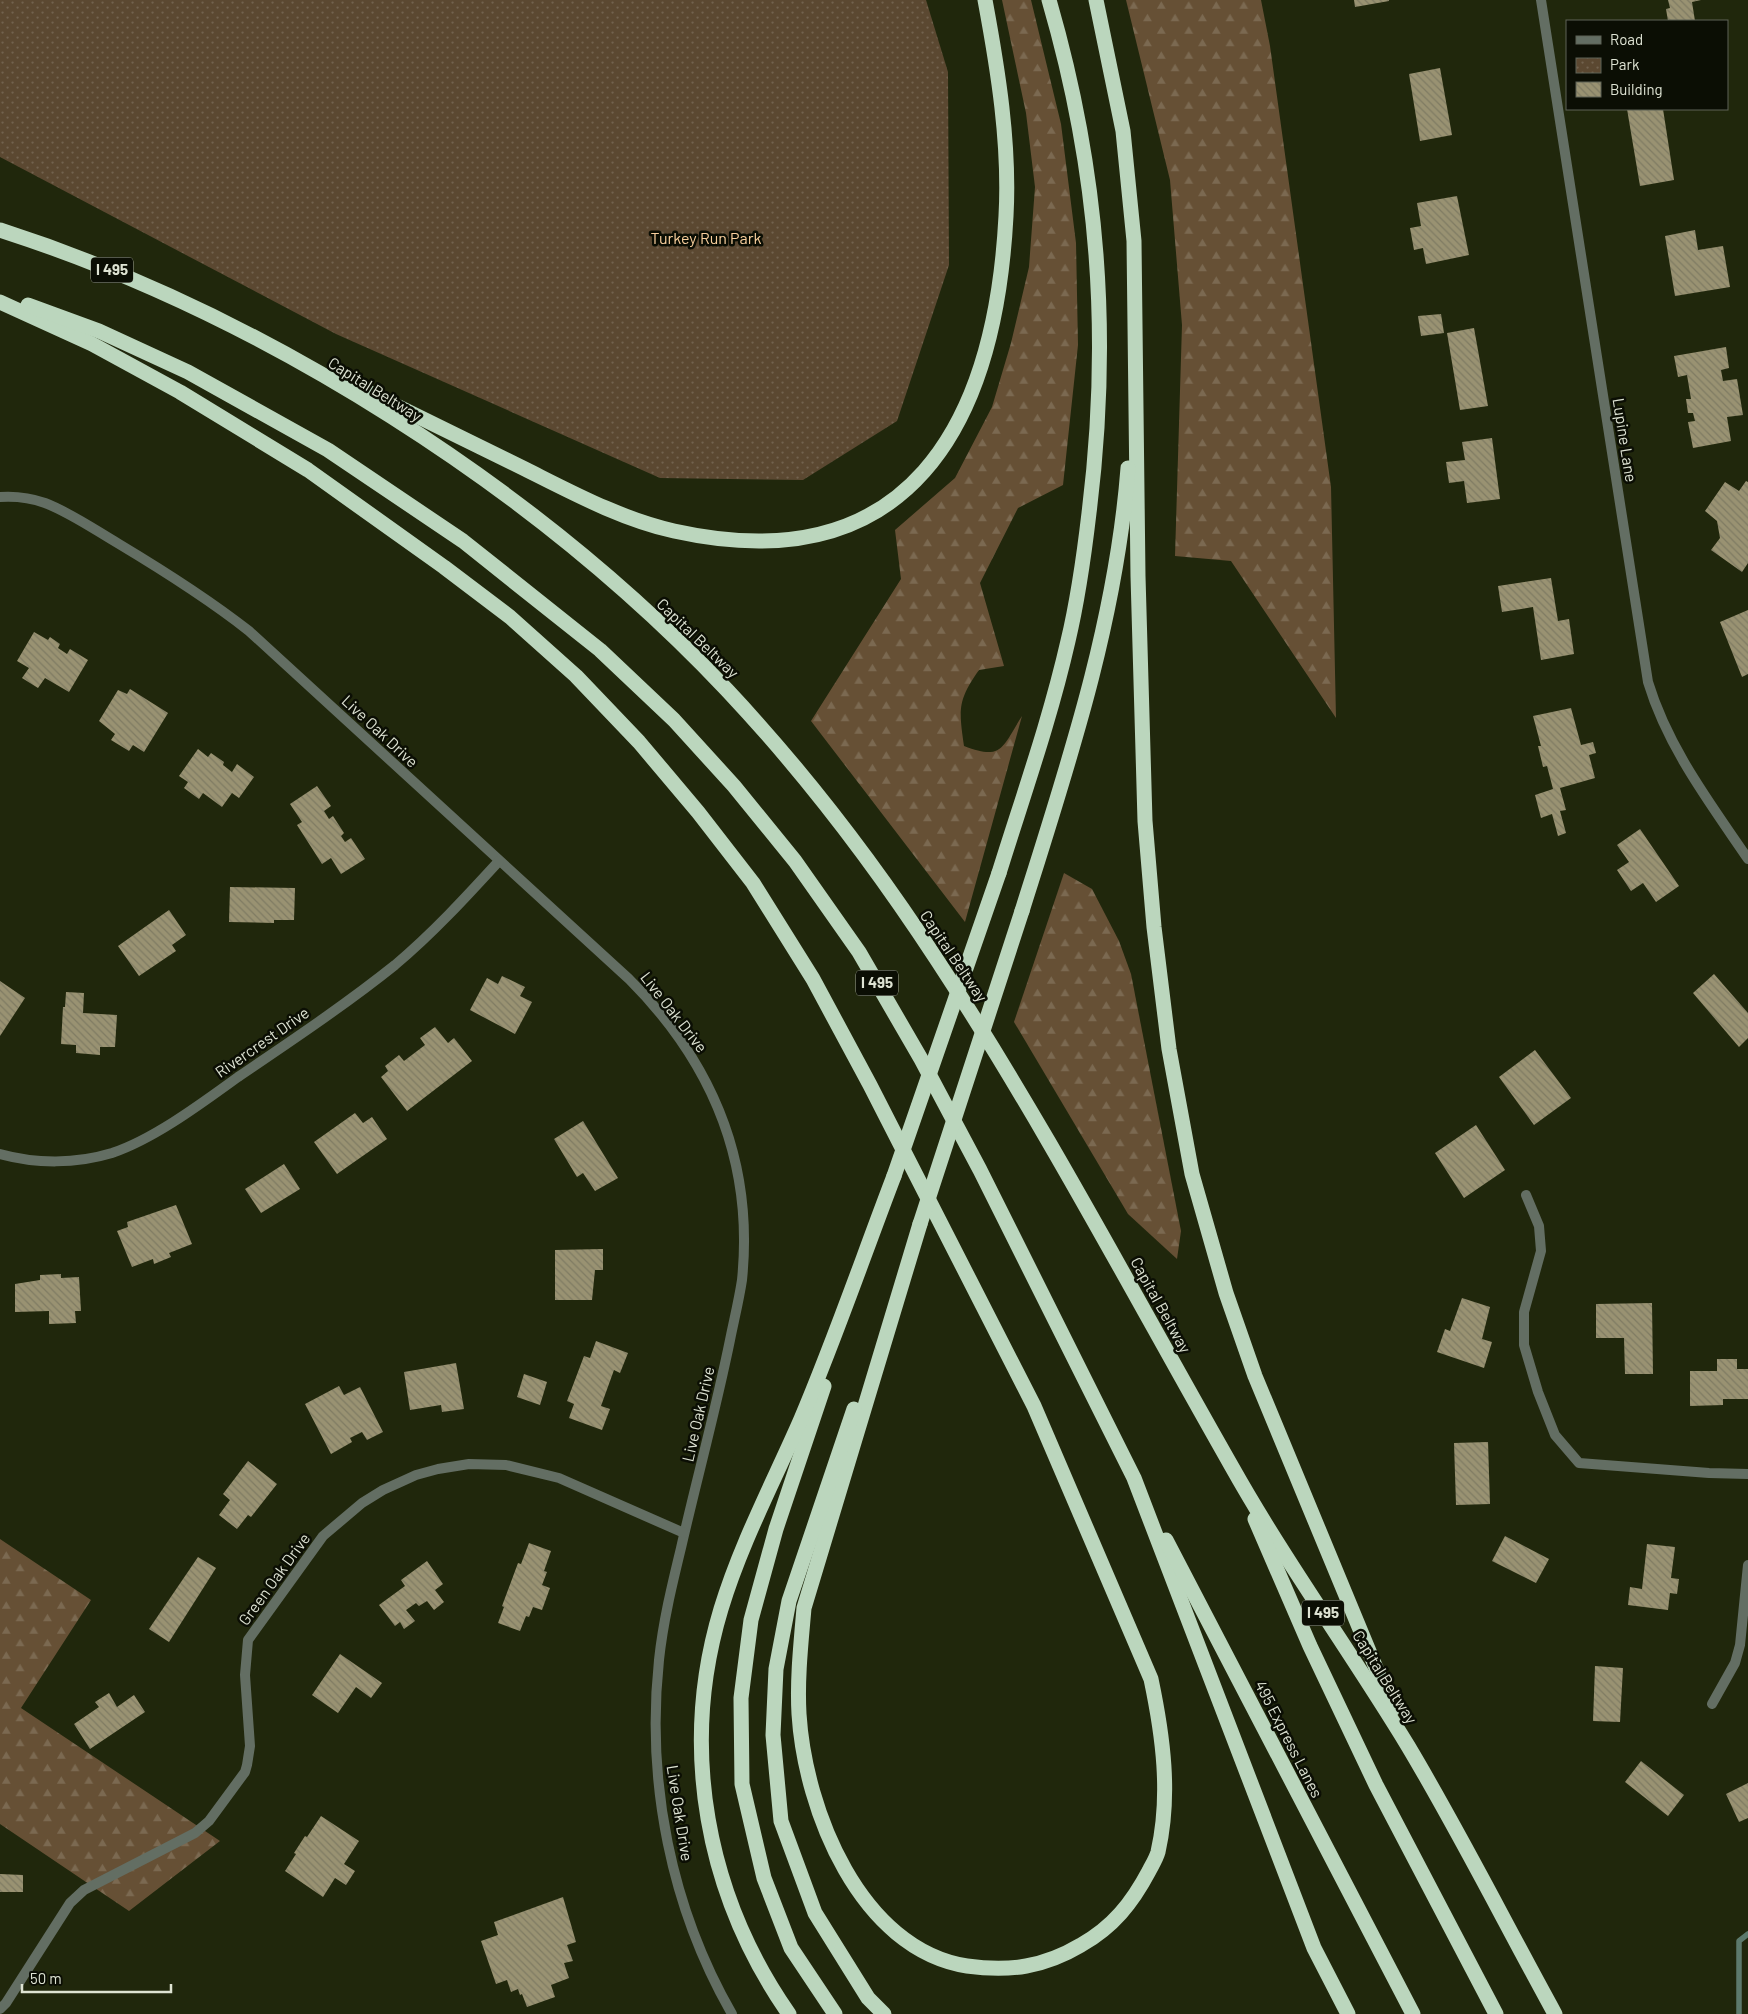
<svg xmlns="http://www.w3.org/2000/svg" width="1748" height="2014" viewBox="0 0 1748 2014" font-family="Barlow,sans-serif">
<defs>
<pattern id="forest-firs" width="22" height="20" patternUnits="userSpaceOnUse" patternTransform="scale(1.25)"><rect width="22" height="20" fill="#665035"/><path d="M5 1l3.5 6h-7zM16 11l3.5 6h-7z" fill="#7b6951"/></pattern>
<pattern id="park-dots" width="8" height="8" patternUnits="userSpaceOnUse" patternTransform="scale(1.25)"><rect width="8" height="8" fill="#5b4831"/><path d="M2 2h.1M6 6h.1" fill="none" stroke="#72624e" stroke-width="1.8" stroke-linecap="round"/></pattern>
<pattern id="building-back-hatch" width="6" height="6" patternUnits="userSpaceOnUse" patternTransform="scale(1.25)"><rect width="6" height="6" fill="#999272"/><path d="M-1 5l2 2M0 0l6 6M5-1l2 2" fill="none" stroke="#7f7b63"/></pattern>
</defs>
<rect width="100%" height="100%" fill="#20270c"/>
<g fill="url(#forest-firs)">
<path d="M 1002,0 L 1031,0 L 1061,124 L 1076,243 L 1078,345 L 1063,485 L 1018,508 L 980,583 L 1004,666 L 979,670 C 957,701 959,710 964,746 C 1003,761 1002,747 1022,716 L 965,922 L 811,721 L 901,579 L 895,530 L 955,478 L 992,407 L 1011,343 L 1029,267 L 1035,187 L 1026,113 Z"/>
<path d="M 1126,0 L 1261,0 L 1270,46 L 1331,487 L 1336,718 L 1231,561 L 1175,556 L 1182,325 L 1170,180 Z"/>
<path d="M 1064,873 L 1092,889 L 1119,941 L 1131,974 L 1181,1231 L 1177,1259 L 1128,1214 L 1014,1022 Z"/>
<path d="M 0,1539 L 91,1600 L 21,1708 L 220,1841 L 129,1911 L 0,1824 Z"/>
</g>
<path fill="url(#park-dots)" d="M 0,0 L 926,0 L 948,72 L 949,265 L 897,421 L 803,480 L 660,478 L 336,334 L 0,157 Z"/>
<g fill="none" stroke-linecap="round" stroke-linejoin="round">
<path stroke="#5c796c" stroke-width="5.5" d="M 1739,2014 L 1739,1941 L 1748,1934"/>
</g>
<g fill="url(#building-back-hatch)">
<path d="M 1354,0 L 1389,0 L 1389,1 L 1355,7 Z"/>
<path d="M 1668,0 L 1701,0 L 1692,2 L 1695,21 L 1668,21 L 1666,9 L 1670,8 Z"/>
<path d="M 1440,68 L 1452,135 L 1420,141 L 1409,74 Z"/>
<path d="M 1627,109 L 1663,109 L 1674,180 L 1640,186 Z"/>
<path d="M 1457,196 L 1469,255 L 1426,264 L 1423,248 L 1414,250 L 1410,228 L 1421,226 L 1417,203 Z"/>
<path d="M 1695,230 L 1698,250 L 1723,246 L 1730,287 L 1675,296 L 1665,236 Z"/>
<path d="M 1441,314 L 1444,333 L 1421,336 L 1418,316 Z"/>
<path d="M 1474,328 L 1488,406 L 1460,410 L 1447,333 Z"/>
<path d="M 1726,347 L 1729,368 L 1721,370 L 1723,381 L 1737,379 L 1743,415 L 1727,417 L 1731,441 L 1693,448 L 1688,422 L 1695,421 L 1693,413 L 1688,413 L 1686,399 L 1691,399 L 1687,375 L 1678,377 L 1674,356 Z"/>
<path d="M 1492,438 L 1500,499 L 1467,503 L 1464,481 L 1449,483 L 1446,462 L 1465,460 L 1462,442 Z"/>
<path d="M 1746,481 L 1748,482 L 1748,563 L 1742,572 L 1711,550 L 1720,538 L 1717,521 L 1705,511 L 1725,482 L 1739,491 Z"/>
<path d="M 1551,578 L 1558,621 L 1569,619 L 1574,654 L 1541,660 L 1533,607 L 1502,612 L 1498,586 Z"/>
<path d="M 1748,610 L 1748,674 L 1742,677 L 1720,622 Z"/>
<path d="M 34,632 L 48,640 L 50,637 L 60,644 L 58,648 L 67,654 L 70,649 L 88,660 L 69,692 L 45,678 L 38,688 L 22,678 L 29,668 L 17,661 Z"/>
<path d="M 130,689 L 168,713 L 144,752 L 133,745 L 129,751 L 111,740 L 115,734 L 99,721 L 118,690 L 127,694 Z"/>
<path d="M 1571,708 L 1581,745 L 1593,742 L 1596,753 L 1589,755 L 1595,778 L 1560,788 L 1566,810 L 1560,811 L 1566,833 L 1558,836 L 1552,814 L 1541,818 L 1535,795 L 1553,789 L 1547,766 L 1543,767 L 1538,746 L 1541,746 L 1533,716 Z"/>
<path d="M 198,749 L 208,757 L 211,753 L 224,762 L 223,765 L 232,772 L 237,764 L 254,777 L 239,798 L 232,793 L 222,807 L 203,793 L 199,799 L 184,788 L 188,782 L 179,776 Z"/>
<path d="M 317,786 L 331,806 L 324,811 L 329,819 L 333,816 L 344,833 L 341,836 L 345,842 L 351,838 L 365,859 L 341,874 L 331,858 L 322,864 L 297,825 L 302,822 L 290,804 Z"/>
<path d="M 1640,829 L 1679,886 L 1656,902 L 1643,883 L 1631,891 L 1617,870 L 1629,862 L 1617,845 Z"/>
<path d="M 230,887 L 295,888 L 294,920 L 274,920 L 274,923 L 229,922 Z"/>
<path d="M 169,910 L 186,935 L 172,945 L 176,951 L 139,976 L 118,946 Z"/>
<path d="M 1714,974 L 1748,1013 L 1748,1038 L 1739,1047 L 1693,993 Z"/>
<path d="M 502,976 L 525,987 L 520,996 L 532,1002 L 515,1034 L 470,1010 L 487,978 L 498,984 Z"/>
<path d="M 0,981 L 25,998 L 0,1036 Z"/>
<path d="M 66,992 L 84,993 L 83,1013 L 117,1015 L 115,1047 L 100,1047 L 100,1055 L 76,1053 L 76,1045 L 61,1044 L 63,1007 L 65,1007 Z"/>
<path d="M 435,1027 L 448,1043 L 454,1038 L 472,1061 L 407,1111 L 381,1077 L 388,1071 L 385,1066 L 399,1055 L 404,1061 L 425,1045 L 420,1038 Z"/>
<path d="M 1535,1050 L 1571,1098 L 1534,1125 L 1499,1077 Z"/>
<path d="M 355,1113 L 363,1123 L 372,1117 L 387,1139 L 337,1174 L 314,1142 Z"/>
<path d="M 583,1121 L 618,1178 L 595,1191 L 583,1173 L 577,1177 L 554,1139 Z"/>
<path d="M 1476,1125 L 1505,1170 L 1464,1198 L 1435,1153 Z"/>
<path d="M 284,1164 L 300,1189 L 261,1213 L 245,1189 Z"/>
<path d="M 176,1205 L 192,1244 L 169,1253 L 171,1257 L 154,1264 L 153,1259 L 132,1267 L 117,1231 L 128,1227 L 127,1222 Z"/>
<path d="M 603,1249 L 603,1270 L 595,1270 L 592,1300 L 555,1300 L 555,1250 Z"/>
<path d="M 61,1274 L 61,1278 L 79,1277 L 81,1311 L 75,1311 L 76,1323 L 49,1324 L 49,1311 L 15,1312 L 15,1284 L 40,1280 L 40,1275 Z"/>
<path d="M 1462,1298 L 1490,1307 L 1482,1339 L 1492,1342 L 1484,1368 L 1437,1352 L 1445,1329 L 1450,1331 Z"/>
<path d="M 1652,1303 L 1653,1374 L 1625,1374 L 1624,1338 L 1596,1338 L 1596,1304 Z"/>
<path d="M 596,1341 L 628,1353 L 620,1373 L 614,1370 L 601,1406 L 610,1409 L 602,1430 L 569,1418 L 574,1404 L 567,1401 L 584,1356 L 590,1358 Z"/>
<path d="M 1717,1359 L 1737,1359 L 1737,1369 L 1748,1369 L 1748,1399 L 1723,1399 L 1723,1405 L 1690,1406 L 1690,1371 L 1717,1371 Z"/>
<path d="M 456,1363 L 464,1409 L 442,1412 L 441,1405 L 410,1410 L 404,1372 Z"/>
<path d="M 524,1374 L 547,1382 L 540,1405 L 517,1397 Z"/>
<path d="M 339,1386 L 344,1395 L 360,1387 L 383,1432 L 367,1440 L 362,1432 L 350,1438 L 352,1442 L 331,1454 L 305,1404 Z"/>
<path d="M 1488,1442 L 1490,1504 L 1456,1505 L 1454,1443 Z"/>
<path d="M 248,1461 L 277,1484 L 251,1517 L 248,1515 L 237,1529 L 219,1515 L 230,1500 L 223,1494 Z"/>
<path d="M 1505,1536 L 1549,1559 L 1536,1583 L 1492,1561 Z"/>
<path d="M 529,1543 L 551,1551 L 544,1571 L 547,1572 L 542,1585 L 550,1588 L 542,1610 L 533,1607 L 529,1617 L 526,1616 L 520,1631 L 498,1623 L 504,1607 L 502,1606 L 518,1563 L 521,1564 Z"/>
<path d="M 1647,1544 L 1675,1547 L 1671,1578 L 1679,1579 L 1677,1594 L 1670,1593 L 1668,1610 L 1628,1605 L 1630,1587 L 1642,1589 Z"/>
<path d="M 198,1557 L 216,1568 L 169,1642 L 149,1629 Z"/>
<path d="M 427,1561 L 443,1584 L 435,1590 L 444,1602 L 434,1610 L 427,1601 L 419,1606 L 416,1603 L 406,1610 L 415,1621 L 404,1629 L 400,1622 L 395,1626 L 379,1605 L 405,1586 L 401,1580 Z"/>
<path d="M 340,1654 L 382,1683 L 371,1698 L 356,1687 L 338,1713 L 312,1695 Z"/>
<path d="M 1595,1666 L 1623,1668 L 1620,1722 L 1593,1721 Z"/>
<path d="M 109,1693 L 117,1707 L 134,1695 L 145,1712 L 90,1749 L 74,1724 L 99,1707 L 95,1702 Z"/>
<path d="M 1641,1761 L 1684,1795 L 1668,1816 L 1625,1782 Z"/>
<path d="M 1748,1783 L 1748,1818 L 1739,1822 L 1726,1794 Z"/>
<path d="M 321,1816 L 359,1841 L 344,1864 L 355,1871 L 346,1885 L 335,1878 L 323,1897 L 285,1871 L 296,1854 L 294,1853 L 305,1836 L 307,1837 Z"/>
<path d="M 0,1874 L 23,1875 L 23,1892 L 0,1892 Z"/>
<path d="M 563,1897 L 576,1942 L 567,1945 L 573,1961 L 564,1963 L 569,1978 L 551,1985 L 555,1997 L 527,2007 L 522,1994 L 520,1995 L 518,1989 L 511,1992 L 507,1980 L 496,1984 L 481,1941 L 498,1935 L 494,1922 Z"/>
</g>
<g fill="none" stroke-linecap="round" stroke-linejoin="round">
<g stroke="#636e63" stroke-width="10">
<path d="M 1541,0 L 1648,682 C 1668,748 1710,803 1748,859"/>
<path d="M 0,497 C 15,496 31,498 45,503 C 71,513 95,530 119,544 C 164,571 207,598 249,631 L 629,979 C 712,1062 754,1162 742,1280 C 739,1300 734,1320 730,1340 C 716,1409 697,1478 681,1548 C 672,1585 663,1622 659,1660 C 646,1782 671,1908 732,2014"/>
<path d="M 0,1154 C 36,1164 76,1164 112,1153 C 154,1139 202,1103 238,1077 C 291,1041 345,1005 395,965 C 433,933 466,897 499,861"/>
<path d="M 1526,1195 L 1539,1226 L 1541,1251 L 1524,1312 L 1524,1345 L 1538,1392 L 1555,1435 L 1579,1463 L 1709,1473 L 1748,1474"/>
<path d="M 1712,1704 L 1735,1663 L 1740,1645 L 1748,1565"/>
<path d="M 0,2009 L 6,2003 L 70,1903 L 84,1890 L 195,1833 L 209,1821 L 245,1772 L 247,1765 L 250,1746 L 245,1675 L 248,1640 L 323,1536 L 362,1503 L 383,1490 L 416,1475 L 438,1469 L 469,1464 L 506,1465 L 559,1478 L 684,1533"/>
</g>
<g stroke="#bbd6bd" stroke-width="15">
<path d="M 1096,0 L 1123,131 L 1134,241 L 1138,576 L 1145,821 L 1154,927 L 1169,1049 L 1192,1174 L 1226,1293 L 1255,1376 L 1393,1709"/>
<path d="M 0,230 C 264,315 536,488 727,690 C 804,772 875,865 937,960 C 1044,1123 1135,1297 1232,1467 C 1286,1563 1351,1652 1408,1746 C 1460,1833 1506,1925 1555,2014"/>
<path d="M 0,302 L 92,344 L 180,392 L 308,470 L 444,567 L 510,617 L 576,676 L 639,742 L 698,812 L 753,883 L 813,979 L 870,1085 L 1034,1406 L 1151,1679 C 1163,1736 1171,1795 1158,1852 C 1156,1859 1152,1865 1149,1871 C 1132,1903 1113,1927 1081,1945 C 1044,1967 1010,1972 967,1966 C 860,1949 805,1810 799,1714 C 797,1679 801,1643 804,1608 L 920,1224"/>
<path d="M 28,305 L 99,331 L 188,372 L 328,450 L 463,541 L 600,650 L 674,720 L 734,786 L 795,861 L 859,952 L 921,1059 L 980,1170 L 1134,1478 L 1314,1948 L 1348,2014"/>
<path d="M 360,388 C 415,415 470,442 525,469 C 573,493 621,519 674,531 C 909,583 995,425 1006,216 C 1010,144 998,70 985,0"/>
<path d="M 999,873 C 1023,796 1050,720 1068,641 C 1078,599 1084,556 1089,513 C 1111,336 1099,172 1049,0"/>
<path d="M 1022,911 C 1068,765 1116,622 1128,468"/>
<path d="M 824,1386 L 776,1529 L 751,1620 L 741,1698 L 742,1784 L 764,1878 L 791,1948 L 835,2014"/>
<path d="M 854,1409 L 789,1601 L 776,1669 L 773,1735 L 781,1821 L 815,1913 L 868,1998 L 884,2014"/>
<path d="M 1255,1519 L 1310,1646 L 1376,1785 L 1496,2014"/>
<path d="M 1166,1540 L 1413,2014"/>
<path d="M 789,2014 C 706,1895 679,1748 721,1609 C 741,1543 774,1481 801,1419 C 835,1339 863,1257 894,1176"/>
</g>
<g stroke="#bbd6bd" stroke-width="15">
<path d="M 894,1176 L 999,873"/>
<path d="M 920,1224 L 1022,911"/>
</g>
</g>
<g text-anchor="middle" stroke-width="5" stroke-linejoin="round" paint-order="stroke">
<g fill="#0b0e04" stroke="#9fa395" stroke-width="1">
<rect x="91" y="257.5" width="42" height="25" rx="4"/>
<rect x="856" y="970.5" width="42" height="25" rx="4"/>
<rect x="1302" y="1600.5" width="42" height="25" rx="4"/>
</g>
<g font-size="15" font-weight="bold" fill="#dee3d3">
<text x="112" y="275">I 495</text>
<text x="877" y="988">I 495</text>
<text x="1323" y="1618">I 495</text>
</g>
<g font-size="16" fill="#fad09e" stroke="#0b0e04">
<text x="706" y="244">Turkey Run Park</text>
</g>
<g font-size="16" fill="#dee3d3" stroke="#0b0e04">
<text transform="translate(375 389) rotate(32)" y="6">Capital Beltway</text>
<text transform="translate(1625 440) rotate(81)" y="6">Lupine Lane</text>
<text transform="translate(698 638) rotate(44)" y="6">Capital Beltway</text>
<text transform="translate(380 731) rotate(43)" y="6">Live Oak Drive</text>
<text transform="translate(954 956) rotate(56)" y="6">Capital Beltway</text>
<text transform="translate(674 1012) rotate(52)" y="6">Live Oak Drive</text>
<text transform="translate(262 1042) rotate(-35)" y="6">Rivercrest Drive</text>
<text transform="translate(1161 1305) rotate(61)" y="6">Capital Beltway</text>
<text transform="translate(698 1414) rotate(-77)" y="6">Live Oak Drive</text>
<text transform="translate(274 1579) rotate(-54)" y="6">Green Oak Drive</text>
<text transform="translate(1385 1677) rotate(58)" y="6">Capital Beltway</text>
<text transform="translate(1289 1739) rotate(63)" y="6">495 Express Lanes</text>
<text transform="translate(680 1813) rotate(81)" y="6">Live Oak Drive</text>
</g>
</g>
<rect x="1566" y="20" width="162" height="90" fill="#0b0e04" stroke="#5f6357"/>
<rect x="1576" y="36" width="25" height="8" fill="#636e63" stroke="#5f6357"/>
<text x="1610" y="45" font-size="15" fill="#dee3d3">Road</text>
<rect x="1576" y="58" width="25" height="15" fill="url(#park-dots)" stroke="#5f6357"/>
<text x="1610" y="70" font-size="15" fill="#dee3d3">Park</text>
<rect x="1576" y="82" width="25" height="15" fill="url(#building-back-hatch)" stroke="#5f6357"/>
<text x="1610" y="95" font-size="15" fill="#dee3d3">Building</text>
<path d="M22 1984v8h149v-8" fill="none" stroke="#dee3d3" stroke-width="2.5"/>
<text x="30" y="1984" font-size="15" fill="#dee3d3" stroke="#0b0e04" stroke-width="4" paint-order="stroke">50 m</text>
</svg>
